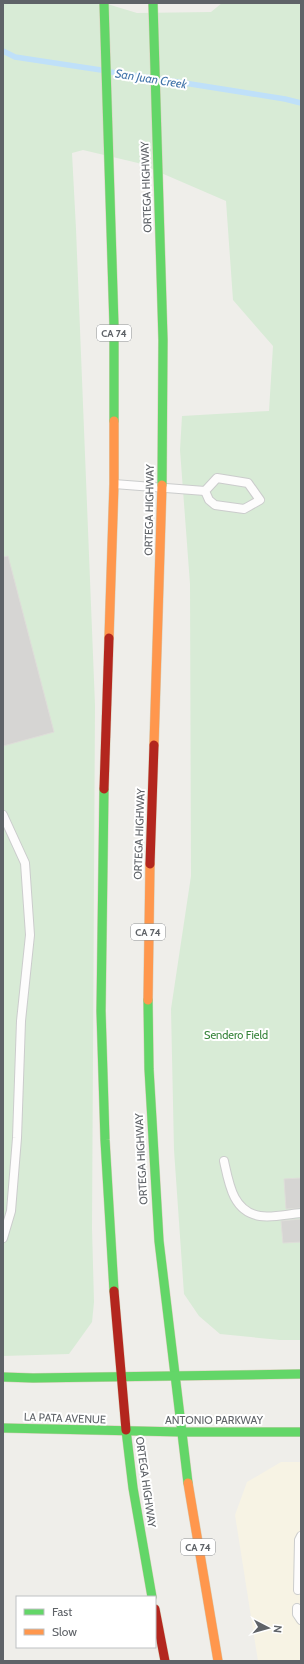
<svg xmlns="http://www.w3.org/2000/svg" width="304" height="1664" viewBox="0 0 304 1664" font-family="Cabin,sans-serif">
<rect width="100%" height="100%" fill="#efeeea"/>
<path fill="#f7f3e4" d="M 281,1462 L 301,1462 L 301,1661 L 258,1661 L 235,1515 L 247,1482 Z"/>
<path fill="#d8ebd6" d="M 3,3 L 104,3 L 137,13 L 211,12 L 222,3 L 301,3 L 301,1340 L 280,1340 L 220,1334 L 199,1316 L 184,1294 L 174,1150 L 171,1009 L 191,876 L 190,584 L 180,450 L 182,416 L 269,411 L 273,346 L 233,300 L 226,201 L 138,163 L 83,150 L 72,153 L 76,229 L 95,705 L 92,1228 L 94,1302 L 92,1322 L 69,1354 L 3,1356 Z"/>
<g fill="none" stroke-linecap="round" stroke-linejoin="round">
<g stroke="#bfe0f9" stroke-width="5.5">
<path d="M 3,51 L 15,57 L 101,70"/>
<path d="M 110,72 L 151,78"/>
<path d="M 159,79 L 285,99 L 301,103"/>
</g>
</g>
<g fill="#d6d5d3" stroke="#deddd9">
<path d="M 8,556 L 54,732 L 3,746 L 3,557 Z"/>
<path d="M 301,1178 L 301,1208 L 286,1209 L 284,1179 Z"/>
<path d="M 301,1219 L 301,1242 L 283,1243 L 281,1221 Z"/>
</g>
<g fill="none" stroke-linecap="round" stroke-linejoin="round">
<g stroke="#cbcccc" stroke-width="10">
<g id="lane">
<path d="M 217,478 L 248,483 L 260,500 L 244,509 L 215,505 L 209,500 L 205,491 Z"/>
<path d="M 114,484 L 205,491"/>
<path d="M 3,815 L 25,863 L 30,935 L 21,1021 L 17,1138 L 11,1211 L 3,1238"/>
<path d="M 224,1161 C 229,1184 233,1212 260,1216 C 273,1218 288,1214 301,1213"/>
<path d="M 298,1590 L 299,1540 L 301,1536"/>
<path d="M 297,1608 L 297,1614 L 301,1620"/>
</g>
</g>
<g stroke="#d7ceb8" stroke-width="10">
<g id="fast">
<path d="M 104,3 L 114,326 L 114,421"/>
<path d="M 153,3 L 163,340 L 162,485"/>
<path d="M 104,789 L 101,1011 L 105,1140 L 114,1291"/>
<path d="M 148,1000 L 149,1069 L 159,1241 L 188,1483"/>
<path d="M 3,1377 L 33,1378 L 301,1374"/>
<path d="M 3,1428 L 182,1432 L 301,1432"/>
<path d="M 126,1430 L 133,1488 L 152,1597"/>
</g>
</g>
<g stroke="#d7ceb8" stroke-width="10">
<g id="slow">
<path d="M 109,638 L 114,484 L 114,421"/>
<path d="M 154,745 L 162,485"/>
<path d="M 148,1000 L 150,864"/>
<path d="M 188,1483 L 218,1661"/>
</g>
</g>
<g stroke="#d7ceb8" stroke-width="10">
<g id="jam">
<path d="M 104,789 L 109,638"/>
<path d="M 150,864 L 154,745"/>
<path d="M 114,1291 L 126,1430"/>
<path d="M 155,1609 L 165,1661"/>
</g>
</g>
<use href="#lane" stroke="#fdfcfc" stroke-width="8"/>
<use href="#fast" stroke="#63d668" stroke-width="9"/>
<use href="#slow" stroke="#ff974d" stroke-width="9"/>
<use href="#jam" stroke="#b3261e" stroke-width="9"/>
</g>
<g text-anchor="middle" stroke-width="4" stroke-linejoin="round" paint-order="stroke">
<g fill="#fff" stroke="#8f9295" stroke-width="1">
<rect x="97" y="325" width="34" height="16" rx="3"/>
<rect x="131" y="924" width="34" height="16" rx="3"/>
<rect x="181" y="1539" width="34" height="16" rx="3"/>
</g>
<g font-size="10" font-weight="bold" fill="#5f6368">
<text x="114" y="337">CA 74</text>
<text x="148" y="936">CA 74</text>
<text x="198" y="1551">CA 74</text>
</g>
<g font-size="11" fill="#5f6368" stroke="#fff">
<text transform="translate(146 187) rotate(-92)" y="4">ORTEGA HIGHWAY</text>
<text transform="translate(149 510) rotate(-89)" y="4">ORTEGA HIGHWAY</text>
<text transform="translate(139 834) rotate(-88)" y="4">ORTEGA HIGHWAY</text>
<text transform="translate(141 1159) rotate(-93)" y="4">ORTEGA HIGHWAY</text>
<text transform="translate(65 1418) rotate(2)" y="4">LA PATA AVENUE</text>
<text x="214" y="1424">ANTONIO PARKWAY</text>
<text transform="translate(146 1482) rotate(82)" y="4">ORTEGA HIGHWAY</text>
</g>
<g font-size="11" fill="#348238" stroke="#fff">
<text x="236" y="1039">Sendero Field</text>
</g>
<g font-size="12" font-style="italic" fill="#4174aa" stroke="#fff">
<text transform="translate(151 79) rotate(9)" y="4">San Juan Creek</text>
</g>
</g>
<rect width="304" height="1664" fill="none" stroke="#5f6368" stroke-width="8"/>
<rect x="16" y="1596" width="140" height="52" fill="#ffffff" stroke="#bfc1c3"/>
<rect x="24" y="1609" width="20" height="6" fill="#63d668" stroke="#bfc1c3"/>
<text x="52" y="1616" font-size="12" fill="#5f6368">Fast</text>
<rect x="24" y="1629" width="20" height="6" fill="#ff974d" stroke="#bfc1c3"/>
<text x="52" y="1636" font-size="12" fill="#5f6368">Slow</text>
<g transform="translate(268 1628) rotate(96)" stroke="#ffffff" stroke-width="3" paint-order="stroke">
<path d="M0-3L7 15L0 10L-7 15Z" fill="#5f6368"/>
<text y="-6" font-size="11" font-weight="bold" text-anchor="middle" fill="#5f6368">N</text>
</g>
</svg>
